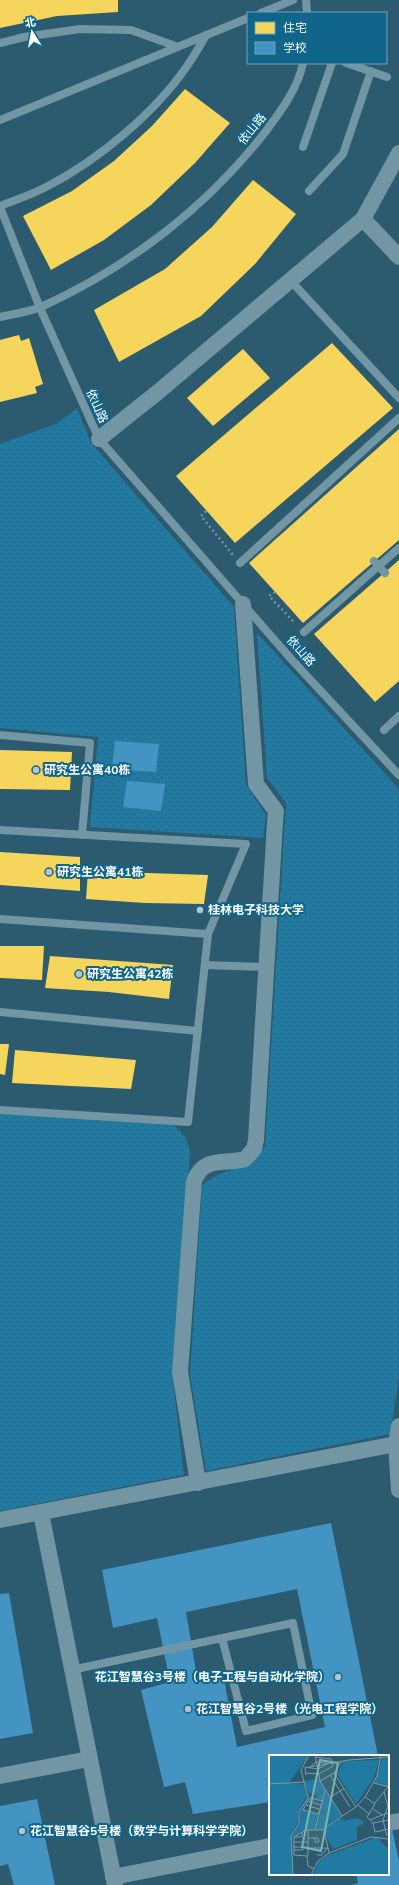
<svg xmlns="http://www.w3.org/2000/svg" width="399" height="1885" viewBox="0 0 399 1885" font-family="Mulish,'Noto Sans SC',sans-serif">
<defs>
<pattern id="grass-dots" width="8" height="8" patternUnits="userSpaceOnUse"><rect width="8" height="8" fill="#207aa1"/><path d="M2 2h.1M6 6h.1" fill="none" stroke="#366376" stroke-width="1.8" stroke-linecap="round"/></pattern>
</defs>
<rect width="100%" height="100%" fill="#2c5a6f"/>
<g fill="url(#grass-dots)">
<path d="M 77,408 L 91,443 L 234,607 L 246,785 L 266,815 L 263,838 L 90,827 L 98,737 L 0,728 L 0,444 L 56,424 Z"/>
<path d="M 257,633 L 399,789 L 399,1378 L 390,1434 L 206,1471 L 190,1375 L 202,1185 L 219,1174 L 251,1164 L 265,1146 L 286,803 L 267,778 Z"/>
<path d="M 0,1110 L 168,1121 C 182,1131 187,1136 190,1153 L 172,1372 L 184,1475 L 0,1511 Z"/>
</g>
<g fill="#f6d55c">
<path d="M 0,0 L 118,0 L 118,12 L 57,16 L 0,28 Z"/>
<path d="M 185,89 L 230,123 L 195,163 L 151,205 L 104,240 L 51,270 L 23,216 L 72,191 L 114,161 L 152,126 Z"/>
<path d="M 253,180 L 296,214 L 255,264 L 201,316 L 119,362 L 94,310 L 165,269 L 212,227 Z"/>
<path d="M 19,335 L 21,341 L 29,338 L 43,384 L 35,387 L 37,393 L 0,402 L 0,340 Z"/>
<path d="M 332,343 L 393,408 L 235,543 L 176,476 Z"/>
<path d="M 243,349 L 270,378 L 213,426 L 187,398 Z"/>
<path d="M 399,429 L 399,540 L 303,623 L 249,563 Z"/>
<path d="M 399,560 L 399,681 L 375,702 L 314,634 Z"/>
<path d="M 0,750 L 72,752 L 70,790 L 0,789 Z"/>
<path d="M 0,852 L 80,857 L 80,891 L 0,885 Z"/>
<path d="M 88,871 L 208,875 L 204,904 L 145,903 L 86,899 Z"/>
<path d="M 0,946 L 44,946 L 42,980 L 0,978 Z"/>
<path d="M 50,956 L 173,965 L 169,999 L 109,992 L 45,988 Z"/>
<path d="M 0,1044 L 9,1044 L 5,1075 L 0,1074 Z"/>
<path d="M 15,1050 L 136,1060 L 131,1089 L 12,1083 Z"/>
</g>
<g fill="#4393c3" fill-rule="evenodd">
<path d="M 115,741 L 159,744 L 156,772 L 112,769 Z"/>
<path d="M 127,781 L 165,784 L 161,811 L 123,807 Z"/>
<path d="M 331,1523 L 378,1756 L 270,1756 L 270,1802 L 193,1814 L 185,1782 L 164,1787 L 141,1690 L 170,1682 L 157,1618 L 113,1628 L 102,1570 ZM 297,1589 L 325,1727 L 237,1747 L 223,1674 L 197,1677 L 186,1612 Z"/>
<path d="M 9,1593 L 33,1733 L 0,1739 L 0,1594 Z"/>
<path d="M 37,1799 L 55,1885 L 14,1885 L 8,1864 L 0,1866 L 0,1806 Z"/>
<path d="M 388,1810 L 399,1861 L 399,1885 L 351,1885 L 358,1883 L 356,1874 L 388,1874 Z"/>
</g>
<g fill="none" stroke-linecap="round" stroke-linejoin="round">
<g stroke="#7396a4" stroke-width="2.5" stroke-dasharray="2 3" stroke-linecap="butt">
<path d="M 206,511 L 201,516 L 233,555"/>
<path d="M 275,592 L 269,596 L 295,623"/>
</g>
<g stroke="#7396a4" stroke-width="8">
<path d="M 306,0 L 307,13"/>
<path d="M 261,13 L 293,0"/>
<path d="M 0,43 L 24,37 L 80,29 L 131,30 L 178,47"/>
<path d="M 346,63 L 387,77"/>
<path d="M 0,120 L 248,18"/>
<path d="M 303,147 L 332,63"/>
<path d="M 309,191 L 343,154 L 371,71"/>
<path d="M 0,206 C 16,200 33,194 48,186 C 98,160 155,113 187,66 C 194,56 200,46 206,35"/>
<path d="M 0,207 L 40,308 L 99,439 L 292,660 L 399,775"/>
<path d="M 290,280 L 399,398"/>
<path d="M 0,317 C 13,314 29,312 41,307 C 129,267 207,207 266,131 C 281,111 298,88 303,63"/>
<path d="M 374,561 L 385,573"/>
<path d="M 240,563 L 399,418"/>
<path d="M 304,632 L 399,548"/>
<path d="M 384,730 L 399,716"/>
<path d="M 0,735 L 90,743 L 82,835"/>
<path d="M 0,830 L 246,844 L 208,934 L 188,1122 L 0,1110"/>
<path d="M 0,919 L 208,934"/>
<path d="M 205,965 L 267,967"/>
<path d="M 0,1012 L 198,1031"/>
<path d="M 71,1670 L 293,1623 L 312,1715 L 246,1731 L 222,1638"/>
</g>
<g stroke="#7396a4" stroke-width="16">
<path d="M 363,219 L 399,257"/>
<path d="M 99,439 L 158,392 L 363,219 L 399,153"/>
<path d="M 399,1426 L 396,1444 L 399,1490"/>
<path d="M 198,1483 L 180,1372 L 194,1181 C 204,1155 225,1165 245,1159 L 254,1149 L 256,1140 L 275,823 L 276,811 L 256,784 L 243,604"/>
<path d="M 41,1513 L 115,1885"/>
<path d="M 0,1520 L 396,1444"/>
<path d="M 0,1776 L 89,1759"/>
<path d="M 388,1823 L 399,1821"/>
<path d="M 113,1877 L 270,1846"/>
</g>
</g>
<g fill="#b5c5cd" stroke="#10658b" stroke-width="1.5">
<circle cx="36" cy="770" r="4"/>
<circle cx="49" cy="872" r="4"/>
<circle cx="200" cy="910" r="4"/>
<circle cx="79" cy="974" r="4"/>
<circle cx="338" cy="1677" r="4"/>
<circle cx="188" cy="1709" r="4"/>
<circle cx="22" cy="1831" r="4"/>
</g>
<g text-anchor="middle" stroke-width="4" stroke-linejoin="round" paint-order="stroke">
<g font-size="12" fill="#fff" stroke="#10658b">
<text transform="translate(252 129) rotate(-51)" y="4">依山路</text>
<text transform="translate(97 406) rotate(66)" y="4">依山路</text>
<text transform="translate(301 651) rotate(48)" y="4">依山路</text>
</g>
<g font-size="12" font-weight="bold" fill="#fff" stroke="#10658b" text-anchor="start">
<text x="44" y="774">研究生公寓40栋</text>
<text x="57" y="876">研究生公寓41栋</text>
<text x="208" y="914">桂林电子科技大学</text>
<text x="87" y="978">研究生公寓42栋</text>
<text x="330" y="1681" text-anchor="end">花江智慧谷3号楼（电子工程与自动化学院）</text>
<text x="196" y="1713">花江智慧谷2号楼（光电工程学院）</text>
<text x="30" y="1835">花江智慧谷5号楼（数学与计算科学学院）</text>
</g>
</g>
<g transform="translate(269 1755)">
<rect width="120" height="120" fill="#2c5a6f"/>
<path d="M 120,3 L 120,32 L 106,27 L 113,4 L 116,7 L 113,4 ZM 110,5 L 105,23 L 87,49 L 68,19 L 75,6 ZM 50,24 L 56,35 L 55,46 L 47,44 L 48,40 L 41,38 L 40,44 L 34,54 L 49,59 L 46,75 L 37,75 L 24,82 L 25,99 L 23,81 L 31,67 L 31,54 L 40,42 L 35,26 ZM 57,36 L 72,61 L 59,69 L 56,75 L 47,75 Z" fill="#207aa1"/>
<path d="M 0,0 L 40,0 L 20,28 L 34,29 L 38,41 L 29,55 L 29,67 L 23,77 L 23,120 L 0,120 ZM 73,63 L 75,66 L 87,63 L 96,67 L 88,73 L 88,85 L 64,94 L 57,81 L 57,74 L 62,68 ZM 108,82 L 120,95 L 120,120 L 44,120 L 50,107 L 59,100 Z" fill="#207aa1"/>
<path fill="none" stroke="#809ca9" stroke-width="1" d="M 46,0 L 51,26 L 73,61M 40,12 L 80,5 L 120,2M 40,13 L 47,7 L 58,8M 37,18 L 50,19 L 64,11 L 62,4 L 46,2M 65,18 L 87,52M 37,20 L 36,12 L 49,14 L 60,8M 61,20 L 71,36 L 75,34M 51,26 L 65,18 L 73,6M 105,28 L 120,32M 0,29 L 35,27M 115,37 L 119,51 L 114,65 L 118,81M 62,42 L 71,36 L 81,52M 96,42 L 106,49 L 98,62 L 104,68 L 106,77 L 120,74M 41,43 L 54,46 L 49,59 L 34,55 ZM 39,46 L 52,50M 105,49 L 119,32M 37,50 L 50,54M 89,50 L 100,59M 104,54 L 113,60 L 120,58M 101,65 L 113,60M 104,68 L 120,65M 39,75 L 39,101M 46,75 L 56,36M 25,82 L 33,82 L 33,77M 39,83 L 49,83 L 50,87 L 46,87 L 46,83M 24,87 L 39,87M 24,92 L 33,92 L 34,95 L 25,95M 39,93 L 60,93M 60,98 L 56,80 L 57,72 L 87,52 L 96,42 L 108,21 L 112,0M 48,100 L 53,100 L 58,93M 45,114 L 39,111 L 38,101 L 25,100 L 25,82 L 37,75 L 56,75M 24,120 L 22,81 L 30,68 L 30,56 L 39,43 L 32,15 L 40,0M 42,120 L 49,106 L 60,98 L 102,82 L 120,84"/>
<path fill="#7bb4af" fill-opacity="0.15" stroke="#7bb4af" stroke-width="2" d="M 51,5 L 69,8 L 52,96 L 33,92 Z"/>
<rect width="120" height="120" fill="none" stroke="#fff" stroke-width="2"/>
</g>
<rect x="247" y="12" width="140" height="52" fill="#10658b" stroke="#70a3b9"/>
<rect x="255" y="22" width="20" height="12" fill="#f6d55c" stroke="#70a3b9"/>
<text x="283" y="32" font-size="12" fill="#ffffff">住宅</text>
<rect x="255" y="42" width="20" height="12" fill="#4393c3" stroke="#70a3b9"/>
<text x="283" y="52" font-size="12" fill="#ffffff">学校</text>
<g transform="translate(32 32) rotate(349)" stroke="#10658b" stroke-width="3" paint-order="stroke">
<path d="M0-3L7 15L0 10L-7 15Z" fill="#ffffff"/>
<text y="-6" font-size="11" font-weight="bold" text-anchor="middle" fill="#ffffff">北</text>
</g>
</svg>
